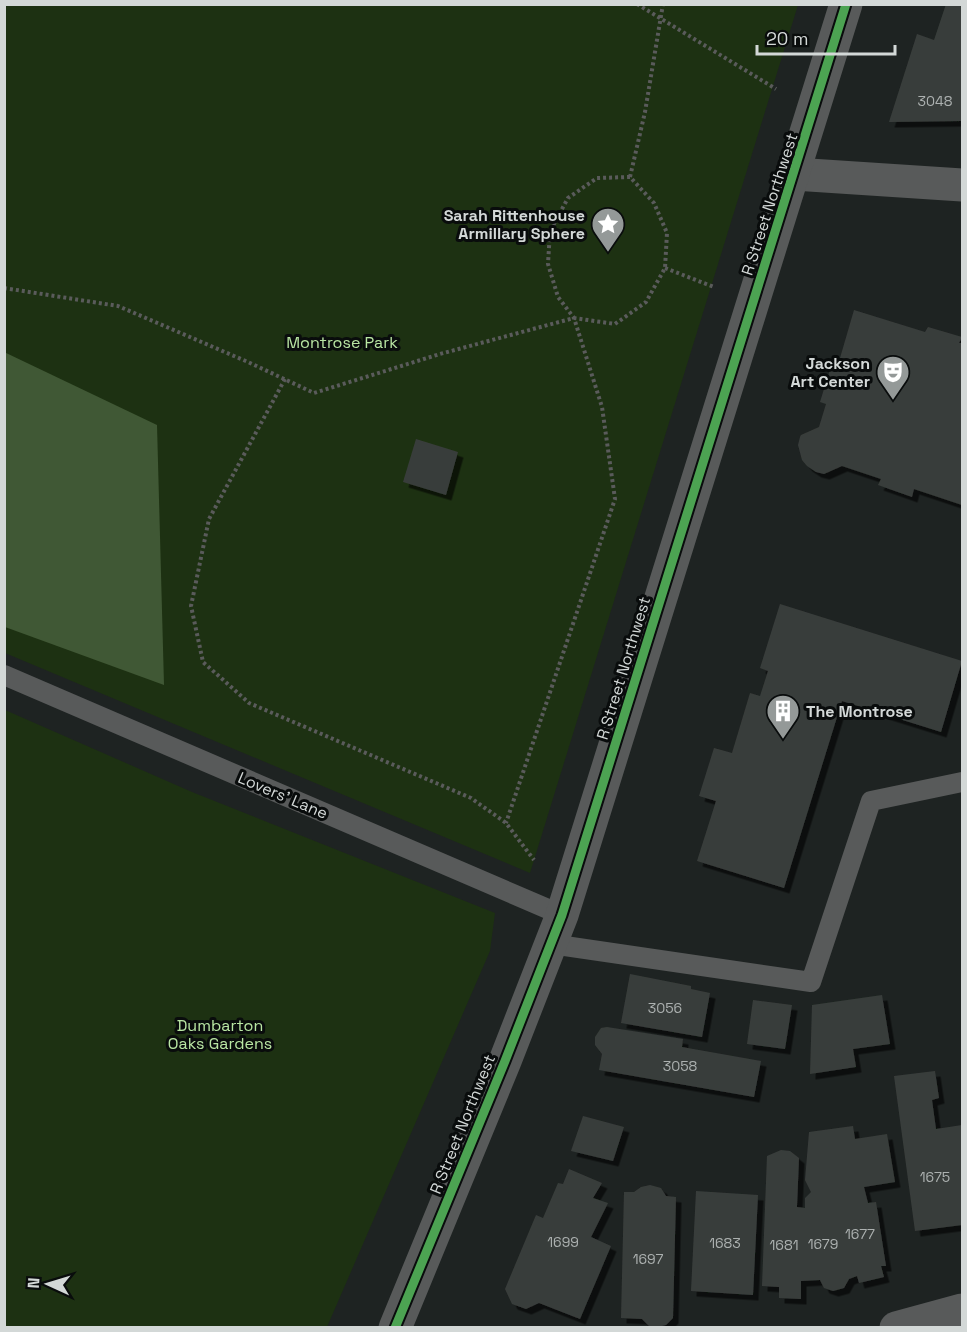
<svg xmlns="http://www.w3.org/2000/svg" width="967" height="1332" viewBox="0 0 967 1332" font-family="'Space Grotesk',sans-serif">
<defs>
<filter id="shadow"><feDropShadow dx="5.5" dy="5.5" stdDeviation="0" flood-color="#0009"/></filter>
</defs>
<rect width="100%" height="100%" fill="#1e2322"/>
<g fill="#1d3112">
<path d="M 4,5 L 798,5 L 530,873 L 5,653 Z"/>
<path d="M 5,710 L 192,792 L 495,913 L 490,951 L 327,1327 L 5,1327 Z"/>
</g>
<path fill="#405835" d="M 4,352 L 157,425 L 164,685 L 5,627 Z"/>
<g fill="#393d3b" filter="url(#shadow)">
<path d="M 946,4 L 962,4 L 962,121 L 889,122 L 917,34 L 934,40 Z"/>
<path d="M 854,310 L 925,332 L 928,327 L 962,337 L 959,343 L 962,343 L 962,505 L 914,489 L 912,497 L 878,485 L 881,479 L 842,466 L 824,474 L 816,472 L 807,466 L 802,460 L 798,445 L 800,437 L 801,435 L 819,427 L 826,404 L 820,402 L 832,363 L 838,365 Z"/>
<path d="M 416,439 L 458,452 L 446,495 L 403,482 Z"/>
<path d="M 780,604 L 962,661 L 941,732 L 842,701 L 784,888 L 697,861 L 716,801 L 699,796 L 714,748 L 732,753 L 750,693 L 760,696 L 768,671 L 760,668 Z"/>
<path d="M 630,974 L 691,986 L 691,989 L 710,993 L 702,1037 L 621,1023 Z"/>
<path d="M 882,995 L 890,1044 L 853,1049 L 856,1067 L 810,1074 L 812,1005 Z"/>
<path d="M 753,1000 L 792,1005 L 785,1049 L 747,1044 Z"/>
<path d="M 607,1027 L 683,1039 L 682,1047 L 761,1061 L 754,1097 L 599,1070 L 602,1054 L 595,1045 L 595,1037 L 601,1028 Z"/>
<path d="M 935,1071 L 939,1098 L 932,1100 L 936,1129 L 962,1125 L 962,1225 L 915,1231 L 894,1076 Z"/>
<path d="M 583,1116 L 624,1127 L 613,1161 L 571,1151 Z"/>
<path d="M 853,1126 L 855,1139 L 887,1134 L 895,1182 L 864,1187 L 868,1203 L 876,1202 L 886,1266 L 881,1266 L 884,1277 L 859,1283 L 857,1276 L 849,1279 L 844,1288 L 833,1291 L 824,1288 L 820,1280 L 801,1281 L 801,1299 L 779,1298 L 779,1287 L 762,1286 L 767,1156 L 781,1150 L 790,1151 L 799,1158 L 797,1207 L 805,1208 L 805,1198 L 811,1192 L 805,1180 L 809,1132 Z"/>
<path d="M 569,1169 L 602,1183 L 593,1198 L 608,1203 L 591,1237 L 611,1246 L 580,1319 L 539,1303 L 526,1309 L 512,1304 L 505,1289 L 536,1215 L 543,1218 L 558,1183 L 563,1184 Z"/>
<path d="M 650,1185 L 661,1188 L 666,1196 L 676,1197 L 673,1318 L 666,1325 L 658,1327 L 649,1326 L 642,1319 L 621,1318 L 624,1192 L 634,1192 L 641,1187 Z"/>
<path d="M 696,1191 L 758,1195 L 753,1295 L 691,1291 Z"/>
</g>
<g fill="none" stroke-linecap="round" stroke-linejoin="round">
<g stroke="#5a5b5b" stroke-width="4" stroke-dasharray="3 3" stroke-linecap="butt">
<path d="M 637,4 L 776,89"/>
<path d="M 630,177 L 645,112 L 663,4"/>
<path d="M 665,268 L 714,287"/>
<path d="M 4,288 L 118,306 L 248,362 L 314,393 L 440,354 L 574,318 L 615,324 L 646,302 L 665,268 L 667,233 L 654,203 L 630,177 L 597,178 L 568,198 L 550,231 L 548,264 L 558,297 L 574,318 L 602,407 L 615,499 L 506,823"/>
<path d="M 285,379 L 209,519 L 191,606 L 203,662 L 249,703 L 471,798 L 506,823 L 534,860"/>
</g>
<g stroke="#585a5a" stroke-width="20">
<path d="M 4,675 L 562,915"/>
<path d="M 551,944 L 811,982 L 871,801 L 962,782"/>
</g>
<g stroke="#585a5a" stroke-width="33">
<path d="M 794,174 L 962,185"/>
<path d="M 395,1328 L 505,1061 L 562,915 L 846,4"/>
<path d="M 896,1328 L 962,1310"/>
</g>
<g stroke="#090c0c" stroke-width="13">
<path id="cycleway" d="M 395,1328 L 505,1061 L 562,915 L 846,4"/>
</g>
<use href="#cycleway" stroke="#4ca352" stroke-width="9"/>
</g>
<defs>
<g id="sight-pin" transform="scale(1.725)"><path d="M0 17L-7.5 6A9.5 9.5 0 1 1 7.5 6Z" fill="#949998" stroke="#090c0c"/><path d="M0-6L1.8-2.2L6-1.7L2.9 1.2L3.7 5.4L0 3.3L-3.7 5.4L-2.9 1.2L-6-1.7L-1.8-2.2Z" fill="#fff"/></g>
<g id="theatre-pin" transform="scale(1.725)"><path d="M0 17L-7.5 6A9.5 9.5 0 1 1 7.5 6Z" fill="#949998" stroke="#090c0c"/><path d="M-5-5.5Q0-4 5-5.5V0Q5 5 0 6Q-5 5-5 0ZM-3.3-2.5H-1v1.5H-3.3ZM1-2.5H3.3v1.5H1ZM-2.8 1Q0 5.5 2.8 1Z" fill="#fff"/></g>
<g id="building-pin" transform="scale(1.725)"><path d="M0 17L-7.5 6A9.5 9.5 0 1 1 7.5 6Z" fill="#949998" stroke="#090c0c"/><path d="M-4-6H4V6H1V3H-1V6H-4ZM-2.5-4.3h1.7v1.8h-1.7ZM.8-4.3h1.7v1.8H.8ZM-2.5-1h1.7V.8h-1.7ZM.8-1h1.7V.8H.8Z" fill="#fff"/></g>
</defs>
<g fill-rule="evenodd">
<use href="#sight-pin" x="608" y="224"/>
<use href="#theatre-pin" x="893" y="372"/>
<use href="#building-pin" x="783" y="711"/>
</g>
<g text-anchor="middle" stroke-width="6" stroke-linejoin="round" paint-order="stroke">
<g font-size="14" fill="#acb1b0">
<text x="935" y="106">3048</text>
<text x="665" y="1013">3056</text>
<text x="680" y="1071">3058</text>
<text x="935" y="1182">1675</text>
<text x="860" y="1239">1677</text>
<text x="563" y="1247">1699</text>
<text x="725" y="1248">1683</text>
<text x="823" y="1249">1679</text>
<text x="784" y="1250">1681</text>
<text x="648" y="1264">1697</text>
</g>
<g font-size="16" fill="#d3d8d7" stroke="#090c0c">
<text transform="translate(769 204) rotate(-72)" y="6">R Street Northwest</text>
<text transform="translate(623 668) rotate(-73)" y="6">R Street Northwest</text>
<text transform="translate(283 795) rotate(23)" y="6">Lovers' Lane</text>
<text transform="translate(462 1124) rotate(-68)" y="6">R Street Northwest</text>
</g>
<g font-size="16" font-weight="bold" fill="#d3d8d7" stroke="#090c0c" text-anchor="end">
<text x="585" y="221">Sarah Rittenhouse<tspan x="585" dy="18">Armillary Sphere</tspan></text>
<text x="870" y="369">Jackson<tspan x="870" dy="18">Art Center</tspan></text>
<text x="806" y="717" text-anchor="start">The Montrose</text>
</g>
<g font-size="16" fill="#b9e6a3" stroke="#090c0c">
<text x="342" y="348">Montrose Park</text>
<text x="220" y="1031">Dumbarton<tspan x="220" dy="18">Oaks Gardens</tspan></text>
</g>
</g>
<rect width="967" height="1332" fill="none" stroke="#d3d8d7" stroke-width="12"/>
<g transform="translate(48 1284) rotate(274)" stroke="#090c0c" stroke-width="4.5" paint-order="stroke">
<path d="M0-4.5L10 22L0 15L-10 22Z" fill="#d3d8d7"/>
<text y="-9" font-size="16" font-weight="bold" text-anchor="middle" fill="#d3d8d7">N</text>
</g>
<path d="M757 45v9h138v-9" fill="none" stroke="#d3d8d7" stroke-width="3"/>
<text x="766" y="45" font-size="18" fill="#d3d8d7" stroke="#090c0c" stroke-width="4.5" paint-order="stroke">20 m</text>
</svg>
